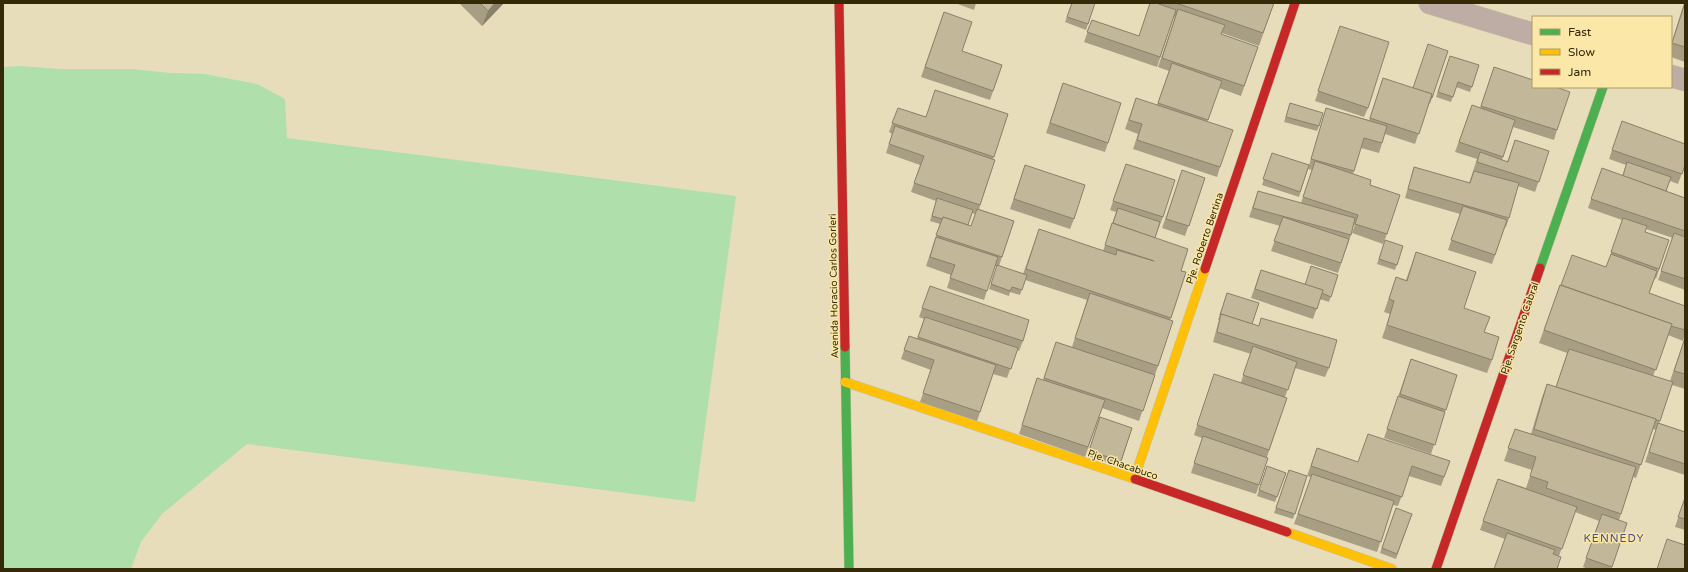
<svg xmlns="http://www.w3.org/2000/svg" width="1688" height="572" viewBox="0 0 1688 572" font-family="'Varela Round',sans-serif">
<rect width="100%" height="100%" fill="#e8ddbb"/>
<path fill="#afe0ac" d="M 20,66 L 60,69 L 132,69 L 170,73 L 205,74 L 257,84 L 285,99 L 287,138 L 736,196 L 695,502 L 247,444 L 162,514 L 141,542 L 131,569 L 3,569 L 3,67 Z"/>
<g fill="none" stroke-linecap="round" stroke-linejoin="round">
<g stroke="#c4bb9e" stroke-width="23">
<g id="street">
<path d="M 1430,3 L 1533,34"/>
<path d="M 1671,76 L 1685,80"/>
</g>
</g>
<g stroke="#c4bb9e" stroke-width="10">
<g id="fast">
<path d="M 1540,268 L 1603,87"/>
<path d="M 845,347 L 849,569"/>
</g>
</g>
<g stroke="#c4bb9e" stroke-width="10">
<g id="slow">
<path d="M 845,382 L 1135,479"/>
<path d="M 1134,479 L 1205,269"/>
<path d="M 1287,532 L 1392,569"/>
</g>
</g>
<g stroke="#c4bb9e" stroke-width="10">
<g id="jam">
<path d="M 839,3 L 845,347"/>
<path d="M 1205,269 L 1295,3"/>
<path d="M 1135,479 L 1287,532"/>
<path d="M 1436,569 L 1540,268"/>
</g>
</g>
<use href="#street" stroke="#beada5" stroke-width="22"/>
<use href="#fast" stroke="#4caf50" stroke-width="9"/>
<use href="#slow" stroke="#ffc107" stroke-width="9"/>
<use href="#jam" stroke="#c62828" stroke-width="9"/>
</g>
<g fill="#a79e84" fill-rule="evenodd">
<path d="M 459,3 L 504,3 L 482,26 Z"/>
<path d="M 955,3 L 976,3 L 974,10 Z"/>
<path d="M 1072,3 L 1095,3 L 1086,30 L 1065,22 Z"/>
<path d="M 1150,3 L 1274,3 L 1259,46 L 1222,33 L 1221,34 L 1258,47 L 1241,96 L 1219,88 L 1207,122 L 1220,167 L 1217,177 L 1133,149 L 1138,134 L 1125,129 L 1136,98 L 1157,105 L 1169,71 L 1158,67 L 1175,17 L 1174,17 L 1157,67 L 1084,42 L 1092,20 L 1139,36 Z"/>
<path d="M 1684,3 L 1685,3 L 1685,62 L 1671,57 L 1671,44 Z"/>
<path d="M 944,12 L 962,51 L 1002,65 L 990,100 L 921,77 Z"/>
<path d="M 1337,35 L 1368,108 L 1364,117 L 1315,101 Z"/>
<path d="M 1450,56 L 1479,65 L 1470,92 L 1456,87 L 1451,102 L 1436,97 Z"/>
<path d="M 1494,67 L 1557,130 L 1554,140 L 1513,127 L 1502,160 L 1507,162 L 1515,140 L 1549,151 L 1535,192 L 1518,186 L 1509,218 L 1506,227 L 1505,227 L 1492,264 L 1448,250 L 1460,214 L 1405,198 L 1414,167 L 1469,183 L 1477,159 L 1455,152 L 1472,105 L 1480,108 Z"/>
<path d="M 1383,78 L 1432,98 L 1430,104 L 1429,103 L 1415,144 L 1385,134 L 1379,153 L 1361,148 L 1353,174 L 1370,185 L 1387,234 L 1383,244 L 1352,233 L 1355,225 L 1354,225 L 1351,235 L 1338,273 L 1271,251 L 1280,226 L 1249,217 L 1258,191 L 1301,203 L 1312,170 L 1308,169 L 1299,197 L 1262,185 L 1272,153 L 1309,165 L 1323,118 L 1326,108 L 1369,120 Z"/>
<path d="M 1063,83 L 1108,143 L 1105,152 L 1046,133 Z"/>
<path d="M 935,90 L 1008,114 L 993,159 L 995,160 L 979,209 L 1014,221 L 999,266 L 1023,274 L 1039,229 L 1103,251 L 1116,212 L 1110,210 L 1126,164 L 1163,217 L 1155,238 L 1181,271 L 1186,272 L 1170,320 L 1158,366 L 1139,421 L 1102,408 L 1085,457 L 1019,434 L 1034,388 L 1043,380 L 1056,342 L 1072,347 L 1087,300 L 1025,280 L 1020,295 L 1010,292 L 1009,296 L 989,289 L 997,266 L 995,266 L 984,300 L 947,288 L 951,275 L 926,266 L 940,224 L 930,221 L 936,201 L 911,192 L 920,165 L 886,153 L 892,134 L 889,132 L 898,108 L 926,117 ZM 972,213 L 975,214 L 971,226 L 968,225 Z"/>
<path d="M 1290,103 L 1319,126 L 1317,131 L 1284,122 Z"/>
<path d="M 1622,121 L 1685,165 L 1678,184 L 1670,181 L 1666,191 L 1685,198 L 1685,234 L 1684,236 L 1685,237 L 1685,290 L 1658,280 L 1673,238 L 1646,229 L 1645,232 L 1669,240 L 1656,279 L 1655,278 L 1649,293 L 1685,306 L 1685,335 L 1683,341 L 1668,335 L 1653,376 L 1670,381 L 1685,337 L 1685,389 L 1672,385 L 1659,423 L 1685,432 L 1685,475 L 1645,462 L 1656,430 L 1653,429 L 1636,478 L 1633,477 L 1619,520 L 1627,523 L 1611,569 L 1588,569 L 1583,567 L 1599,521 L 1575,512 L 1559,556 L 1505,539 L 1480,530 L 1498,479 L 1526,488 L 1532,470 L 1504,461 L 1515,429 L 1531,434 L 1542,397 L 1547,384 L 1556,387 L 1567,353 L 1539,343 L 1560,285 L 1561,285 L 1606,267 L 1608,262 L 1622,220 L 1588,208 L 1602,168 L 1622,176 L 1626,165 L 1609,159 Z"/>
<path d="M 1025,165 L 1074,219 L 1070,229 L 1010,209 Z"/>
<path d="M 1205,178 L 1185,236 L 1162,228 L 1179,180 Z"/>
<path d="M 1385,240 L 1403,246 L 1395,270 L 1377,264 Z"/>
<path d="M 1416,252 L 1484,332 L 1492,360 L 1487,373 L 1382,338 L 1390,314 L 1384,312 L 1396,277 L 1406,280 Z"/>
<path d="M 1261,270 L 1305,285 L 1338,275 L 1329,302 L 1320,299 L 1313,319 L 1251,298 Z"/>
<path d="M 930,286 L 1023,341 L 1019,351 L 1017,350 L 1007,378 L 993,374 L 977,421 L 920,402 L 931,370 L 901,359 L 909,336 L 917,339 L 924,319 L 919,317 Z"/>
<path d="M 1227,293 L 1252,324 L 1329,368 L 1325,377 L 1295,368 L 1285,397 L 1287,398 L 1267,457 L 1259,485 L 1256,494 L 1191,473 L 1202,438 L 1194,435 L 1211,383 L 1241,382 L 1251,354 L 1213,342 L 1219,320 L 1218,320 Z"/>
<path d="M 1411,359 L 1457,375 L 1431,454 L 1384,438 Z"/>
<path d="M 1100,417 L 1132,428 L 1120,466 L 1087,456 Z"/>
<path d="M 1317,448 L 1358,462 L 1450,461 L 1441,486 L 1409,476 L 1398,506 L 1393,505 L 1377,552 L 1294,524 L 1311,477 L 1307,476 L 1293,519 L 1274,513 L 1289,470 L 1307,476 Z"/>
<path d="M 1267,466 L 1286,473 L 1275,502 L 1257,496 Z"/>
<path d="M 1685,497 L 1685,530 L 1675,527 Z"/>
<path d="M 1396,508 L 1412,514 L 1396,559 L 1380,553 Z"/>
</g>
<path fill="#88816b" d="M 495,3 L 504,3 L 482,26 L 488,11 Z"/>
<g fill="#c2b899" stroke="#88816b">
<path d="M 480,3 L 495,3 L 488,11 Z"/>
<path d="M 1072,3 L 1095,3 L 1088,24 L 1067,17 Z"/>
<path d="M 1150,3 L 1156,3 L 1176,10 L 1160,57 L 1087,32 L 1092,20 L 1139,36 Z"/>
<path d="M 1176,3 L 1274,3 L 1263,33 Z"/>
<path d="M 1685,3 L 1685,47 L 1672,43 Z"/>
<path d="M 1178,9 L 1225,25 L 1221,34 L 1258,47 L 1244,86 L 1162,58 Z"/>
<path d="M 944,12 L 972,22 L 962,51 L 1002,65 L 993,91 L 925,67 Z"/>
<path d="M 1340,26 L 1389,42 L 1368,108 L 1318,91 Z"/>
<path d="M 1428,44 L 1448,51 L 1432,98 L 1431,98 L 1432,94 L 1413,88 Z"/>
<path d="M 1450,56 L 1479,65 L 1472,87 L 1458,82 L 1453,97 L 1438,92 Z"/>
<path d="M 1172,63 L 1222,81 L 1208,120 L 1158,103 Z"/>
<path d="M 1494,67 L 1533,80 L 1533,87 L 1556,87 L 1570,92 L 1557,130 L 1481,106 Z"/>
<path d="M 1383,78 L 1432,94 L 1419,134 L 1370,118 Z"/>
<path d="M 1063,83 L 1121,103 L 1108,143 L 1050,123 Z"/>
<path d="M 935,90 L 1008,114 L 994,157 L 892,123 L 898,108 L 926,117 Z"/>
<path d="M 1136,98 L 1233,130 L 1220,167 L 1137,140 L 1142,124 L 1129,120 Z"/>
<path d="M 1290,103 L 1323,113 L 1319,126 L 1286,117 Z"/>
<path d="M 1472,105 L 1515,120 L 1503,157 L 1459,142 Z"/>
<path d="M 1326,108 L 1387,126 L 1382,143 L 1364,138 L 1354,171 L 1311,159 Z"/>
<path d="M 1622,121 L 1685,144 L 1685,165 L 1682,174 L 1612,150 Z"/>
<path d="M 895,126 L 995,160 L 980,205 L 914,183 L 924,156 L 889,144 Z"/>
<path d="M 1515,140 L 1549,151 L 1539,182 L 1477,162 L 1480,152 L 1508,162 Z"/>
<path d="M 1272,153 L 1309,165 L 1300,192 L 1263,179 Z"/>
<path d="M 1315,161 L 1371,180 L 1370,185 L 1400,195 L 1387,234 L 1355,224 L 1358,215 L 1303,197 Z"/>
<path d="M 1627,162 L 1671,177 L 1666,191 L 1623,176 Z"/>
<path d="M 1126,164 L 1175,180 L 1163,217 L 1113,201 Z"/>
<path d="M 1025,165 L 1085,185 L 1074,219 L 1014,199 Z"/>
<path d="M 1414,167 L 1470,183 L 1474,171 L 1519,183 L 1509,218 L 1408,189 Z"/>
<path d="M 1602,168 L 1685,198 L 1685,231 L 1591,199 Z"/>
<path d="M 1182,170 L 1205,178 L 1189,226 L 1166,219 Z"/>
<path d="M 1258,191 L 1355,218 L 1351,235 L 1253,208 Z"/>
<path d="M 937,198 L 973,210 L 968,225 L 943,217 L 942,219 L 932,216 Z"/>
<path d="M 1463,206 L 1507,220 L 1495,255 L 1451,240 Z"/>
<path d="M 1118,208 L 1160,222 L 1155,238 L 1113,223 Z"/>
<path d="M 977,209 L 1014,221 L 1002,257 L 936,235 L 943,217 L 971,226 Z"/>
<path d="M 1283,217 L 1349,239 L 1341,263 L 1274,241 Z"/>
<path d="M 1623,218 L 1647,226 L 1645,232 L 1669,240 L 1659,269 L 1611,252 Z"/>
<path d="M 1112,223 L 1188,249 L 1181,271 L 1186,272 L 1171,318 L 1026,269 L 1039,229 L 1116,255 L 1117,250 L 1154,261 L 1105,245 Z"/>
<path d="M 1674,233 L 1685,237 L 1685,279 L 1661,271 Z"/>
<path d="M 936,237 L 998,257 L 987,291 L 950,278 L 955,265 L 930,257 Z"/>
<path d="M 1385,240 L 1403,246 L 1397,265 L 1379,259 Z"/>
<path d="M 1416,252 L 1476,272 L 1464,308 L 1490,317 L 1484,332 L 1499,337 L 1492,360 L 1387,325 L 1394,301 L 1389,299 L 1396,277 L 1407,281 Z"/>
<path d="M 1611,254 L 1657,271 L 1649,293 L 1685,306 L 1685,330 L 1671,326 L 1672,324 L 1561,285 L 1572,255 L 1606,267 Z"/>
<path d="M 997,265 L 1027,275 L 1022,290 L 1012,287 L 1010,291 L 991,284 Z"/>
<path d="M 1311,266 L 1338,275 L 1331,297 L 1322,293 L 1323,290 L 1305,285 Z"/>
<path d="M 1261,270 L 1323,290 L 1317,309 L 1255,289 Z"/>
<path d="M 1560,285 L 1672,324 L 1656,370 L 1544,330 Z"/>
<path d="M 930,286 L 1029,320 L 1023,341 L 922,308 Z"/>
<path d="M 1090,293 L 1173,321 L 1158,366 L 1075,338 Z"/>
<path d="M 1227,293 L 1259,303 L 1252,324 L 1221,314 L 1221,315 L 1220,315 Z"/>
<path d="M 1221,314 L 1259,326 L 1261,318 L 1337,340 L 1329,368 L 1217,332 Z"/>
<path d="M 925,317 L 1018,348 L 1011,369 L 918,337 Z"/>
<path d="M 909,336 L 996,365 L 980,412 L 923,393 L 934,360 L 904,350 Z"/>
<path d="M 1685,338 L 1685,374 L 1674,371 Z"/>
<path d="M 1056,342 L 1155,375 L 1143,411 L 1044,378 Z"/>
<path d="M 1253,346 L 1297,362 L 1288,390 L 1243,375 Z"/>
<path d="M 1569,349 L 1673,382 L 1660,421 L 1656,420 L 1656,419 L 1556,387 Z"/>
<path d="M 1411,359 L 1457,375 L 1446,410 L 1400,394 Z"/>
<path d="M 1214,374 L 1287,398 L 1269,450 L 1197,425 Z"/>
<path d="M 1037,378 L 1105,400 L 1088,447 L 1022,425 Z"/>
<path d="M 1547,384 L 1656,419 L 1641,465 L 1534,429 Z"/>
<path d="M 1398,396 L 1445,412 L 1435,445 L 1387,429 Z"/>
<path d="M 1100,417 L 1132,428 L 1121,461 L 1089,451 Z"/>
<path d="M 1658,423 L 1685,432 L 1685,464 L 1649,452 Z"/>
<path d="M 1515,429 L 1636,467 L 1621,514 L 1546,488 L 1548,482 L 1530,476 L 1536,457 L 1508,448 Z"/>
<path d="M 1368,434 L 1450,461 L 1444,477 L 1412,466 L 1402,497 L 1311,466 L 1317,448 L 1358,462 Z"/>
<path d="M 1203,436 L 1268,458 L 1259,485 L 1194,463 Z"/>
<path d="M 1267,466 L 1286,473 L 1277,497 L 1259,490 Z"/>
<path d="M 1289,470 L 1307,476 L 1295,514 L 1276,508 Z"/>
<path d="M 1312,474 L 1394,501 L 1381,542 L 1298,514 Z"/>
<path d="M 1498,479 L 1577,507 L 1562,549 L 1483,521 Z"/>
<path d="M 1685,498 L 1685,519 L 1678,517 Z"/>
<path d="M 1396,508 L 1412,514 L 1397,554 L 1382,548 Z"/>
<path d="M 1602,514 L 1627,523 L 1612,567 L 1586,558 Z"/>
<path d="M 1507,533 L 1555,550 L 1553,554 L 1561,557 L 1557,569 L 1494,569 Z"/>
<path d="M 1667,539 L 1685,545 L 1685,569 L 1657,569 Z"/>
</g>
<g text-anchor="middle" stroke-width="3" stroke-linejoin="round" paint-order="stroke">
<g font-size="10" fill="#342a07" stroke="#fbe7a8">
<text transform="translate(1204 238) rotate(-71)" y="4">Pje. Roberto Bertina</text>
<text transform="translate(833 286) rotate(-91)" y="4">Avenida Horacio Carlos Gorleri</text>
<text transform="translate(1519 328) rotate(-71)" y="4">Pje. Sargento Cabral</text>
<text transform="translate(1123 464) rotate(19)" y="4">Pje. Chacabuco</text>
</g>
<g font-size="11" letter-spacing="1" fill="#434f8b" stroke="#fbe7a8">
<text x="1614" y="542">KENNEDY</text>
</g>
</g>
<rect width="1688" height="572" fill="none" stroke="#342a07" stroke-width="8"/>
<rect x="1532" y="16" width="140" height="72" fill="#fbe7a8" stroke="#ab9b68"/>
<rect x="1540" y="29" width="20" height="6" fill="#4caf50" stroke="#ab9b68"/>
<text x="1568" y="36" font-size="12" fill="#342a07">Fast</text>
<rect x="1540" y="49" width="20" height="6" fill="#ffc107" stroke="#ab9b68"/>
<text x="1568" y="56" font-size="12" fill="#342a07">Slow</text>
<rect x="1540" y="69" width="20" height="6" fill="#c62828" stroke="#ab9b68"/>
<text x="1568" y="76" font-size="12" fill="#342a07">Jam</text>
</svg>
